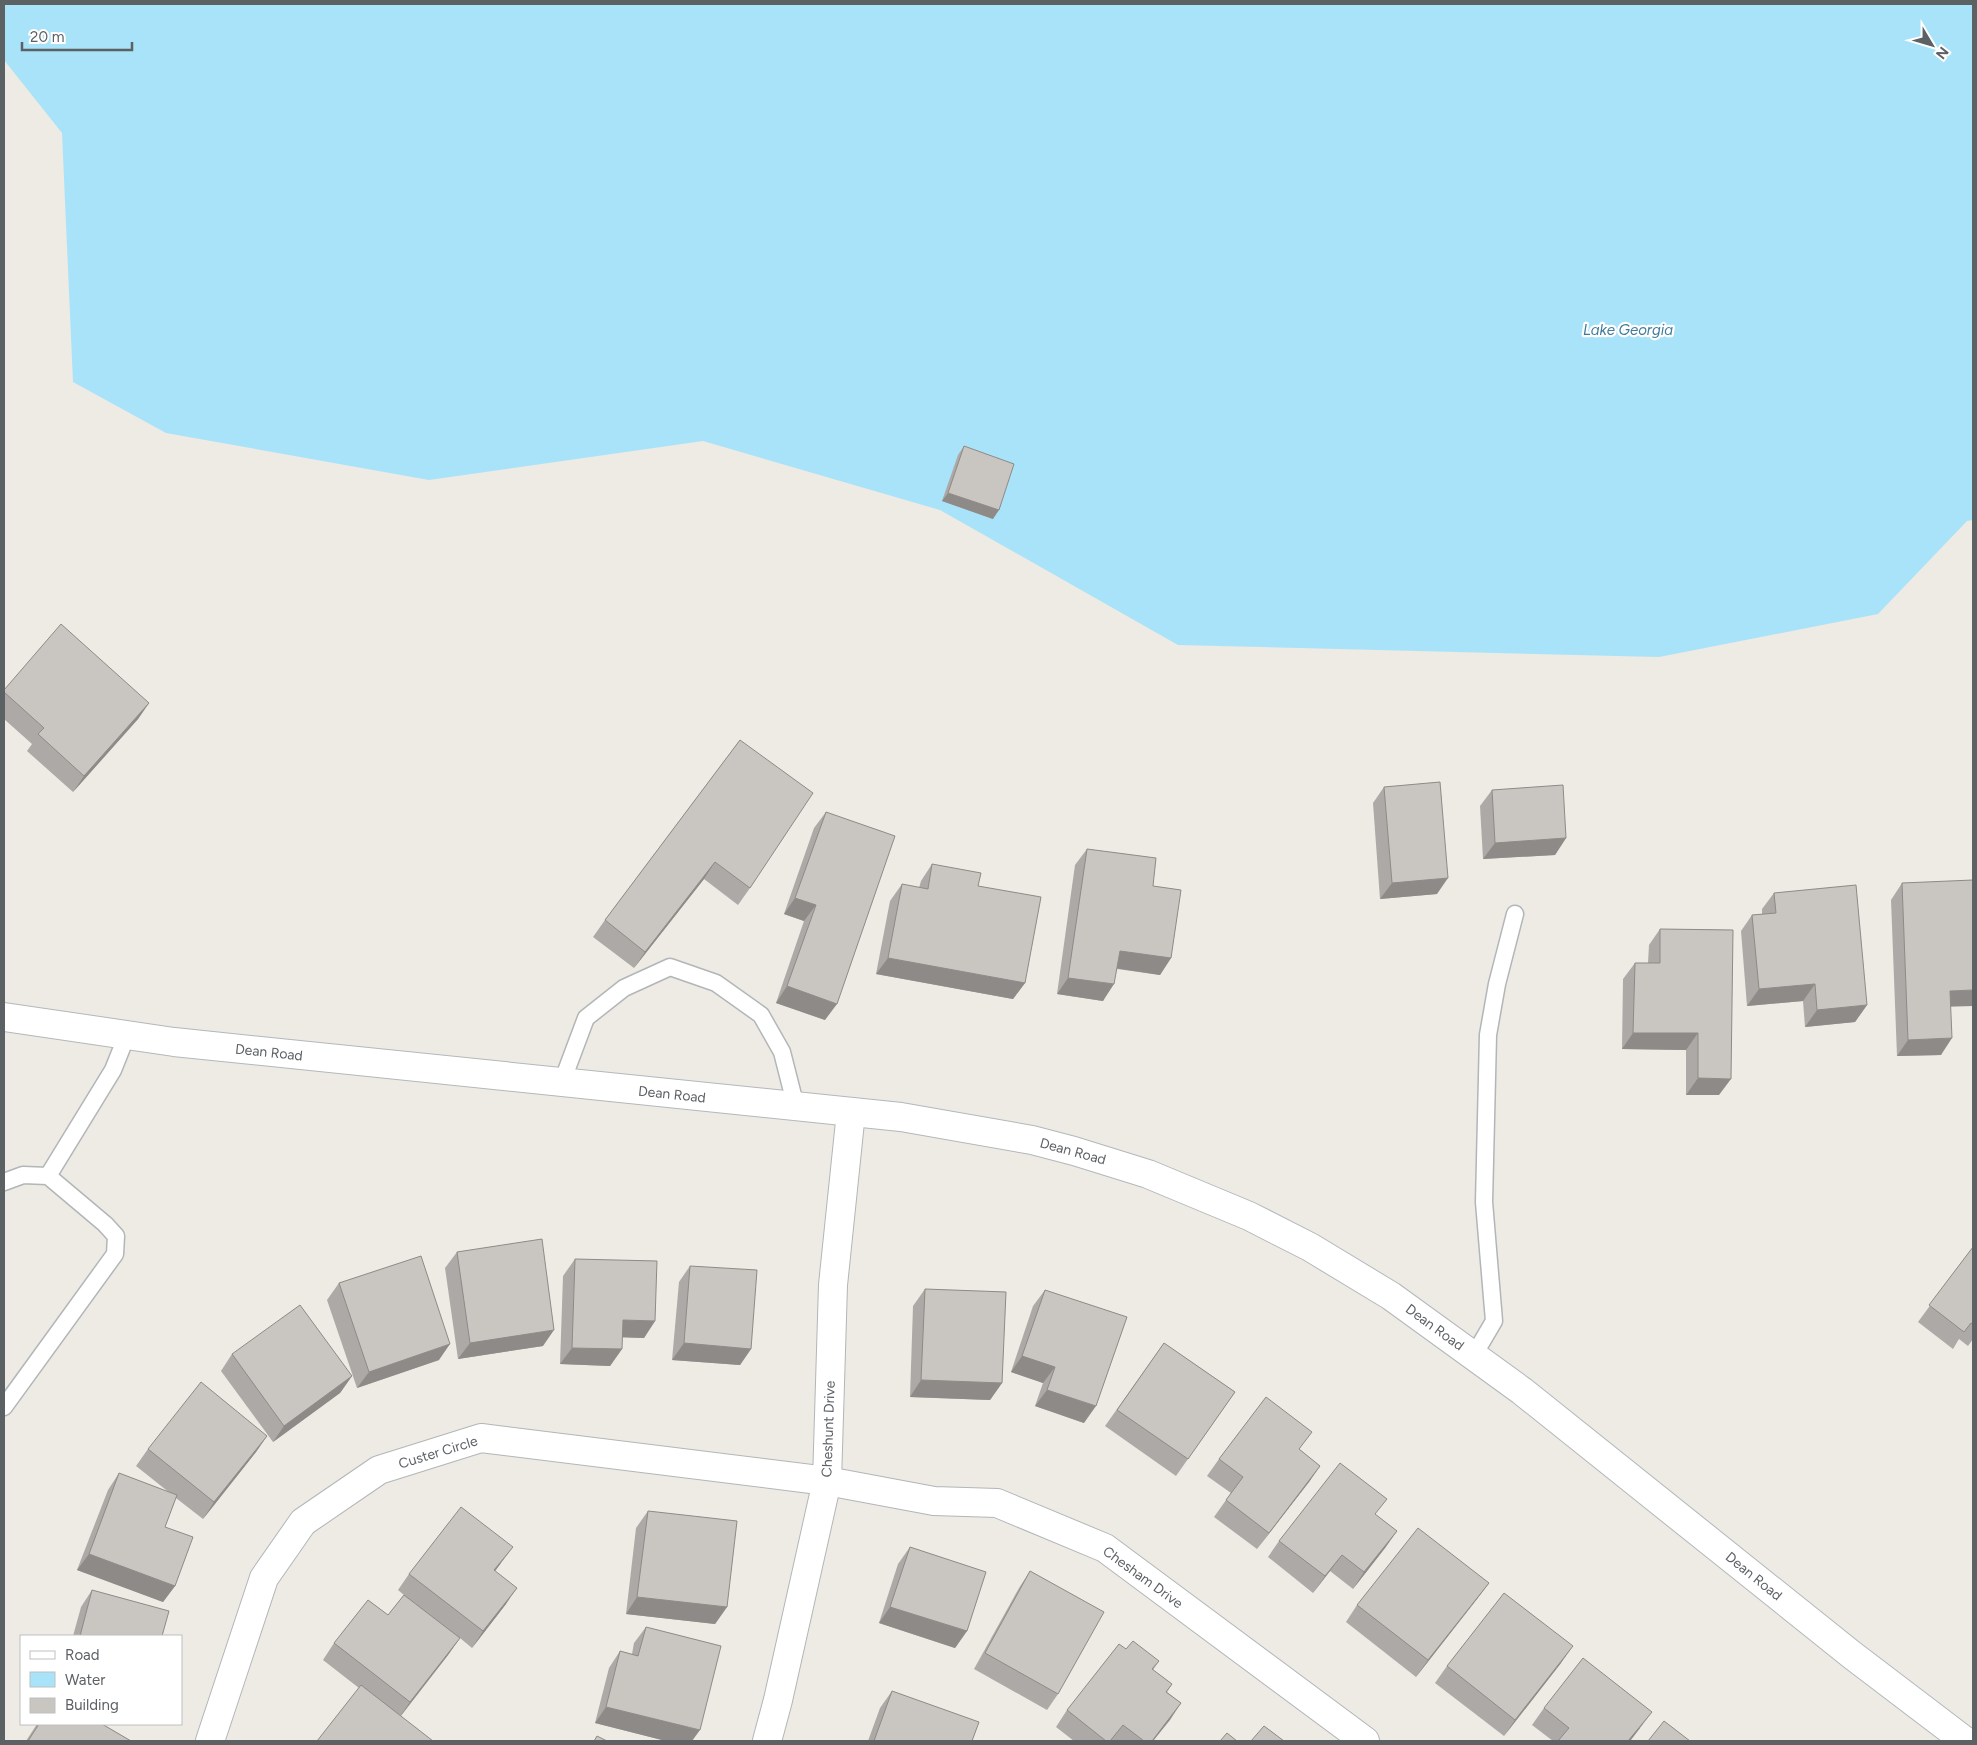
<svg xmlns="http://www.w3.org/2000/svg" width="1977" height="1745" viewBox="0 0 1977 1745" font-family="Figtree,sans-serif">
<rect width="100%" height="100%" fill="#eeeae4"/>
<path fill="#a9e3f9" d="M 4,4 L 1973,4 L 1973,520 L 1967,521 L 1878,614 L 1659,657 L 1178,645 L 940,510 L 703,441 L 429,480 L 166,433 L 73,382 L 62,133 L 4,60 Z"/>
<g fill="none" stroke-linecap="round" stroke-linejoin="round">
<g stroke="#b2b6b8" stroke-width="19">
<g id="service">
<path d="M 562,1082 L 586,1018 L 624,988 L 670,967 L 716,983 L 761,1015 L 782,1052 L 796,1107"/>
<path d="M 48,1176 L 113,1070 L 127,1035"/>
<path d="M 4,1182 L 23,1175 L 48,1176 L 105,1224 L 116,1236 L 115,1254 L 4,1407"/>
<path d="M 1474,1355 L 1494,1321 L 1484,1202 L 1488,1035 L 1497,984 L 1515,914"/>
</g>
</g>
<g stroke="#b2b6b8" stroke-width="30">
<g id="minor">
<path d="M 210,1741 L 264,1578 L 303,1522 L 379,1470 L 481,1438 L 827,1481 L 934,1501 L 997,1503 L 1105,1548 L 1365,1741"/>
<path d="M 767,1741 L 778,1700 L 827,1481 L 833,1285 L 851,1112"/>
</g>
</g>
<g stroke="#b3b8bb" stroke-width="30">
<path id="secondary" d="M 4,1017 L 174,1042 L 901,1117 L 1032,1140 L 1074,1151 L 1148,1174 L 1249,1216 L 1310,1247 L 1391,1296 L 1522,1391 L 1852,1655 L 1965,1741"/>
</g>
<use href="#service" stroke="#fff" stroke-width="16"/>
<use href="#minor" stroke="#fff" stroke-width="28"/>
<use href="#secondary" stroke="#fff" stroke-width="28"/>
</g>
<g fill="#ada9a6">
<path d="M 964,446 L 993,519 L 942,501 L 958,455 Z"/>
<path d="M 4,690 L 149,703 L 138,719 L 73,792 L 27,751 L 32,744 L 4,719 Z"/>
<path d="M 740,740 L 750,888 L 738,905 L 704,879 L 634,968 L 593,937 L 605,920 Z"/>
<path d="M 1384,787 L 1437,894 L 1380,899 L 1373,803 Z"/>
<path d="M 1492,790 L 1566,838 L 1555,855 L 1483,859 L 1480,806 Z"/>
<path d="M 826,812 L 825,1020 L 776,1003 L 804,921 L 784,914 L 814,828 Z"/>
<path d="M 1087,849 L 1153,886 L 1171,958 L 1160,975 L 1117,969 L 1103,1001 L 1057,994 L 1075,865 Z"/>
<path d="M 932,864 L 978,886 L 1025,983 L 1013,999 L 876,974 L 890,901 L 902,884 L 919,888 L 921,881 Z"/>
<path d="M 1902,883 L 1951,1007 L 1941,1055 L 1897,1056 L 1891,900 Z"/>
<path d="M 1774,893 L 1867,1005 L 1855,1022 L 1805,1027 L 1803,1001 L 1747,1006 L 1741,931 L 1752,915 L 1762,914 L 1762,909 Z"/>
<path d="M 1660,929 L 1733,930 L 1719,1095 L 1686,1095 L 1686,1050 L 1622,1049 L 1623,979 L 1635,963 L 1648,963 L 1649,945 Z"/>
<path d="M 1973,1247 L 1973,1339 L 1968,1346 L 1959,1339 L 1953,1349 L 1918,1322 Z"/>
<path d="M 457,1252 L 543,1346 L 458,1359 L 445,1268 Z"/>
<path d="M 575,1259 L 655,1321 L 644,1338 L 622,1337 L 622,1349 L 610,1366 L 560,1364 L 563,1276 Z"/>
<path d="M 690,1266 L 751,1349 L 740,1365 L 672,1360 L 679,1282 Z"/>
<path d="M 339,1283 L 439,1360 L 357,1388 L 327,1300 Z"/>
<path d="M 925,1289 L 1002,1383 L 990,1400 L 910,1397 L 913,1306 Z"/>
<path d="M 1045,1290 L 1084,1423 L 1035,1406 L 1043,1383 L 1011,1372 L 1033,1306 Z"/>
<path d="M 1164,1343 L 1235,1392 L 1176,1476 L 1105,1426 Z"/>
<path d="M 232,1354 L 352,1376 L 340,1393 L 273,1442 L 221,1371 Z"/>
<path d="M 267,1436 L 256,1452 L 203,1519 L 176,1498 L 165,1527 L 175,1586 L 163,1602 L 77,1570 L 108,1490 L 119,1473 L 170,1493 L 136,1466 L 148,1449 Z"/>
<path d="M 1299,1449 L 1320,1466 L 1309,1482 L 1257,1549 L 1214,1517 L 1231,1493 L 1207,1476 L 1219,1459 Z"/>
<path d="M 648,1511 L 727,1607 L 715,1624 L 626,1614 L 636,1528 Z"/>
<path d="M 1376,1515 L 1397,1531 L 1385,1548 L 1353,1589 L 1330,1571 L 1313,1593 L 1268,1557 L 1279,1541 Z"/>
<path d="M 910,1547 L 967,1631 L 955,1648 L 879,1623 L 898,1564 Z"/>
<path d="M 501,1563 L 495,1571 L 506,1604 L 472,1648 L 460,1638 L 448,1655 L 401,1716 L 359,1688 L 323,1660 L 334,1643 L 388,1615 L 404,1595 L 398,1590 L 409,1574 Z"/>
<path d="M 1030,1571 L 1058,1694 L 1047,1710 L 974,1669 L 1019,1588 Z"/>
<path d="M 1489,1583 L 1477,1599 L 1416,1677 L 1346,1622 L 1357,1605 Z"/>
<path d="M 92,1590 L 162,1636 L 73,1636 L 81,1607 Z"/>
<path d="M 646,1627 L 692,1741 L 666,1741 L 595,1723 L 609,1668 L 620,1651 L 632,1654 L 634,1643 Z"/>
<path d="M 1126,1649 L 1159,1661 L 1153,1670 L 1172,1684 L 1167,1692 L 1181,1703 L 1153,1741 L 1074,1741 L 1056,1727 L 1067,1710 Z"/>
<path d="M 1561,1663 L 1504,1736 L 1435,1683 L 1447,1666 Z"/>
<path d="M 892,1691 L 972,1741 L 868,1741 L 880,1708 Z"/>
<path d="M 1544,1708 L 1640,1728 L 1630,1741 L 1553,1741 L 1532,1725 Z"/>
<path d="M 37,1724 L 102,1724 L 131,1741 L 26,1741 Z"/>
</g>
<g fill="#8d8a87">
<path d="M 948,493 L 999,510 L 993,519 L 942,501 Z"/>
<path d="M 149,703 L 138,719 L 73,792 L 84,776 Z"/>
<path d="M 1566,838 L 1555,855 L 1483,859 L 1495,843 Z"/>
<path d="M 715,862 L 704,879 L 634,968 L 645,952 Z"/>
<path d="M 1448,878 L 1437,894 L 1380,899 L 1392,883 Z"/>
<path d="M 795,898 L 816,905 L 804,921 L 784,914 Z"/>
<path d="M 1120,951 L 1171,958 L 1160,975 L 1108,967 Z"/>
<path d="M 888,958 L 1025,983 L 1013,999 L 876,974 Z"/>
<path d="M 1068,978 L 1114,984 L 1103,1001 L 1057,994 Z"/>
<path d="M 1815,984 L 1803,1001 L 1747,1006 L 1759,989 Z"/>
<path d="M 787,986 L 837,1004 L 825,1020 L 776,1003 Z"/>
<path d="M 1973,990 L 1973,1006 L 1939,1007 L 1950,991 Z"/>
<path d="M 1867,1005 L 1855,1022 L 1805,1027 L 1817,1010 Z"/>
<path d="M 1633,1033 L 1698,1033 L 1686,1050 L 1622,1049 Z"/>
<path d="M 1952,1038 L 1941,1055 L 1897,1056 L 1908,1040 Z"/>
<path d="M 1698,1078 L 1731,1079 L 1719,1095 L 1686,1095 Z"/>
<path d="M 623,1320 L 655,1321 L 644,1338 L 611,1337 Z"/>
<path d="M 554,1330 L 543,1346 L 458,1359 L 470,1343 Z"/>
<path d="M 684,1343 L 751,1349 L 740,1365 L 672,1360 Z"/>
<path d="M 450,1344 L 439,1360 L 357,1388 L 369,1372 Z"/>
<path d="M 572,1348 L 622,1349 L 610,1366 L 560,1364 Z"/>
<path d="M 1022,1356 L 1055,1367 L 1043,1383 L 1011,1372 Z"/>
<path d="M 352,1376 L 340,1393 L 273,1442 L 284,1426 Z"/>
<path d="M 921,1380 L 1002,1383 L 990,1400 L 910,1397 Z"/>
<path d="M 1047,1390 L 1096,1406 L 1084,1423 L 1035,1406 Z"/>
<path d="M 267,1436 L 256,1452 L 203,1519 L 214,1502 Z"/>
<path d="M 1320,1466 L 1309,1482 L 1257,1549 L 1269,1533 Z"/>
<path d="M 1397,1531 L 1385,1548 L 1353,1589 L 1364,1572 Z"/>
<path d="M 513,1547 L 483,1587 L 494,1570 Z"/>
<path d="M 89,1554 L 175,1586 L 163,1602 L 77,1570 Z"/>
<path d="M 1342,1555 L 1330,1571 L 1313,1593 L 1325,1576 Z"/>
<path d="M 1489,1583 L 1477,1599 L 1416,1677 L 1428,1660 Z"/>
<path d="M 517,1588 L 506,1604 L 472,1648 L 483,1631 Z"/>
<path d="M 637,1597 L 727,1607 L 715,1624 L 626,1614 Z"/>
<path d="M 890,1607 L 967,1631 L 955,1648 L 879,1623 Z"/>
<path d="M 460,1638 L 448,1655 L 398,1719 L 410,1702 Z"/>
<path d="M 1573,1646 L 1561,1663 L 1504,1736 L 1515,1720 Z"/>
<path d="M 1181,1703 L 1170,1720 L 1153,1741 L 1152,1741 Z"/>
<path d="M 606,1707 L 700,1730 L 692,1741 L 666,1741 L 595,1723 Z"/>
<path d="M 1652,1712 L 1640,1728 L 1630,1741 L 1628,1741 Z"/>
</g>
<g fill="#c9c5c1" stroke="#8d8a87">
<path d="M 964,446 L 1014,464 L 999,510 L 948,493 Z"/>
<path d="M 61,624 L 149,703 L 84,776 L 38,734 L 44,728 L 4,692 L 4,690 Z"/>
<path d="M 740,740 L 813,793 L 750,888 L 715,862 L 645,952 L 605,920 Z"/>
<path d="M 1440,782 L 1448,878 L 1392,883 L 1384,787 Z"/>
<path d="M 1563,785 L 1566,838 L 1495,843 L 1492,790 Z"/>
<path d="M 826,812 L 895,836 L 837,1004 L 787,986 L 816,905 L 795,898 Z"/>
<path d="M 1087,849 L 1156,858 L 1153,886 L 1181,890 L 1171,958 L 1120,951 L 1114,984 L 1068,978 Z"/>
<path d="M 932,864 L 981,873 L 978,886 L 1041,897 L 1025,983 L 888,958 L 902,884 L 928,889 Z"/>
<path d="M 1973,880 L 1973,990 L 1950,991 L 1952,1038 L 1908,1040 L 1902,883 Z"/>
<path d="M 1856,885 L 1867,1005 L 1817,1010 L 1815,984 L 1759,989 L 1752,915 L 1776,913 L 1774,893 Z"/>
<path d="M 1660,929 L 1733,930 L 1731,1079 L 1698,1078 L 1698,1033 L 1633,1033 L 1635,963 L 1660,963 Z"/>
<path d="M 542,1239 L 554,1330 L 470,1343 L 457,1252 Z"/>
<path d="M 1973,1247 L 1973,1324 L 1971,1323 L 1964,1332 L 1929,1305 Z"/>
<path d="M 421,1256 L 450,1344 L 369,1372 L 339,1283 Z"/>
<path d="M 575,1259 L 657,1261 L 655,1321 L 623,1320 L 622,1349 L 572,1348 Z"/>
<path d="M 690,1266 L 757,1270 L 751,1349 L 684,1343 Z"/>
<path d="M 925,1289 L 1006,1292 L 1002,1383 L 921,1380 Z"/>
<path d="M 1045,1290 L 1127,1317 L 1096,1406 L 1047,1390 L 1055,1367 L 1022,1356 Z"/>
<path d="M 300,1305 L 352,1376 L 284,1426 L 232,1354 Z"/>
<path d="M 1164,1343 L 1235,1392 L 1188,1459 L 1117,1410 Z"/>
<path d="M 201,1382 L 267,1436 L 214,1502 L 148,1449 Z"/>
<path d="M 1266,1397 L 1312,1432 L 1299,1449 L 1320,1466 L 1269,1533 L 1226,1500 L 1243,1477 L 1219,1459 Z"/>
<path d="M 1340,1463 L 1387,1499 L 1375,1514 L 1397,1531 L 1364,1572 L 1342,1555 L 1325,1576 L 1279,1541 Z"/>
<path d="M 119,1473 L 177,1495 L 165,1527 L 193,1537 L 175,1586 L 89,1554 Z"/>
<path d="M 461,1507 L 513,1547 L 494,1570 L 517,1588 L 483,1631 L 409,1574 Z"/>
<path d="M 648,1511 L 737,1521 L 727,1607 L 637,1597 Z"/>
<path d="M 1418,1528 L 1489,1583 L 1428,1660 L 1357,1605 Z"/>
<path d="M 910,1547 L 986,1572 L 967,1631 L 890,1607 Z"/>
<path d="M 1030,1571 L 1104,1612 L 1058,1694 L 985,1653 Z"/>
<path d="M 92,1590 L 169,1611 L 162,1636 L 80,1636 Z"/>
<path d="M 1504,1593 L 1573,1646 L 1515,1720 L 1447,1666 Z"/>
<path d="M 404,1595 L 460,1638 L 410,1702 L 334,1643 L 368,1600 L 388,1615 Z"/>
<path d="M 646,1627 L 721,1646 L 700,1730 L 606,1707 L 620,1651 L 638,1656 Z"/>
<path d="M 1133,1641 L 1159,1661 L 1152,1669 L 1172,1684 L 1166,1692 L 1181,1703 L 1152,1741 L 1144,1741 L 1123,1725 L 1110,1741 L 1106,1741 L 1067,1710 L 1119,1644 L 1126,1649 Z"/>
<path d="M 1583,1658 L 1652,1712 L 1628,1741 L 1558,1741 L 1569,1728 L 1544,1708 Z"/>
<path d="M 361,1685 L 433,1741 L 317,1741 Z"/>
<path d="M 892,1691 L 979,1722 L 972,1741 L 874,1741 Z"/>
<path d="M 1664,1721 L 1690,1741 L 1648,1741 Z"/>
<path d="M 39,1724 L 102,1724 L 131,1741 L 28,1741 Z"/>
<path d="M 1264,1726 L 1284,1741 L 1251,1741 Z"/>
<path d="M 1227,1733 L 1237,1741 L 1220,1741 Z"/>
<path d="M 597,1736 L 607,1741 L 594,1741 Z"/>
</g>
<g text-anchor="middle" stroke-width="4.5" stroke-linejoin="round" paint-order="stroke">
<g font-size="14" fill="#5c6164" stroke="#fff">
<text transform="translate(269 1052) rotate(6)" y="5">Dean Road</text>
<text transform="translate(672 1094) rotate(6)" y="5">Dean Road</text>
<text transform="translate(1073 1151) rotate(15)" y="5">Dean Road</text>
<text transform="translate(1435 1327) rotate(36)" y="5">Dean Road</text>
<text transform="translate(828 1429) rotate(-88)" y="5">Cheshunt Drive</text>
<text transform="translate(438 1452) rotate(-17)" y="5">Custer Circle</text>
<text transform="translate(1754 1576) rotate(39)" y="5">Dean Road</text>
<text transform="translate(1143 1577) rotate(36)" y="5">Chesham Drive</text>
</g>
<g font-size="15" font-style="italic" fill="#417a9a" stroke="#fff">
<text x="1628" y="335">Lake Georgia</text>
</g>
</g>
<rect width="1977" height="1745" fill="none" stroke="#5c6164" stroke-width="10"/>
<rect x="20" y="1635" width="162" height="90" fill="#ffffff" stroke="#bec0c1"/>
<rect x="30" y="1651" width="25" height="8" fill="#ffffff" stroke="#bec0c1"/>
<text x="65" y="1660" font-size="15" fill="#5c6164">Road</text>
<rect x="30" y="1672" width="25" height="15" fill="#a9e3f9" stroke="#bec0c1"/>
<text x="65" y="1685" font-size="15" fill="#5c6164">Water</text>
<rect x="30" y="1698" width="25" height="15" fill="#c9c5c1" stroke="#bec0c1"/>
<text x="65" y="1710" font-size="15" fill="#5c6164">Building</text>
<g transform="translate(1932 45) rotate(128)" stroke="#ffffff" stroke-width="4" paint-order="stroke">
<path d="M0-4L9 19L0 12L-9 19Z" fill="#5c6164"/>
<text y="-8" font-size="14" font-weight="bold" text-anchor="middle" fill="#5c6164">N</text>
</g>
<path d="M22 42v8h110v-8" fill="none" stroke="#5c6164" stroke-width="2.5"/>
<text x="30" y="42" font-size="15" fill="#5c6164" stroke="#ffffff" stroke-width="4" paint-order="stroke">20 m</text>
</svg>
